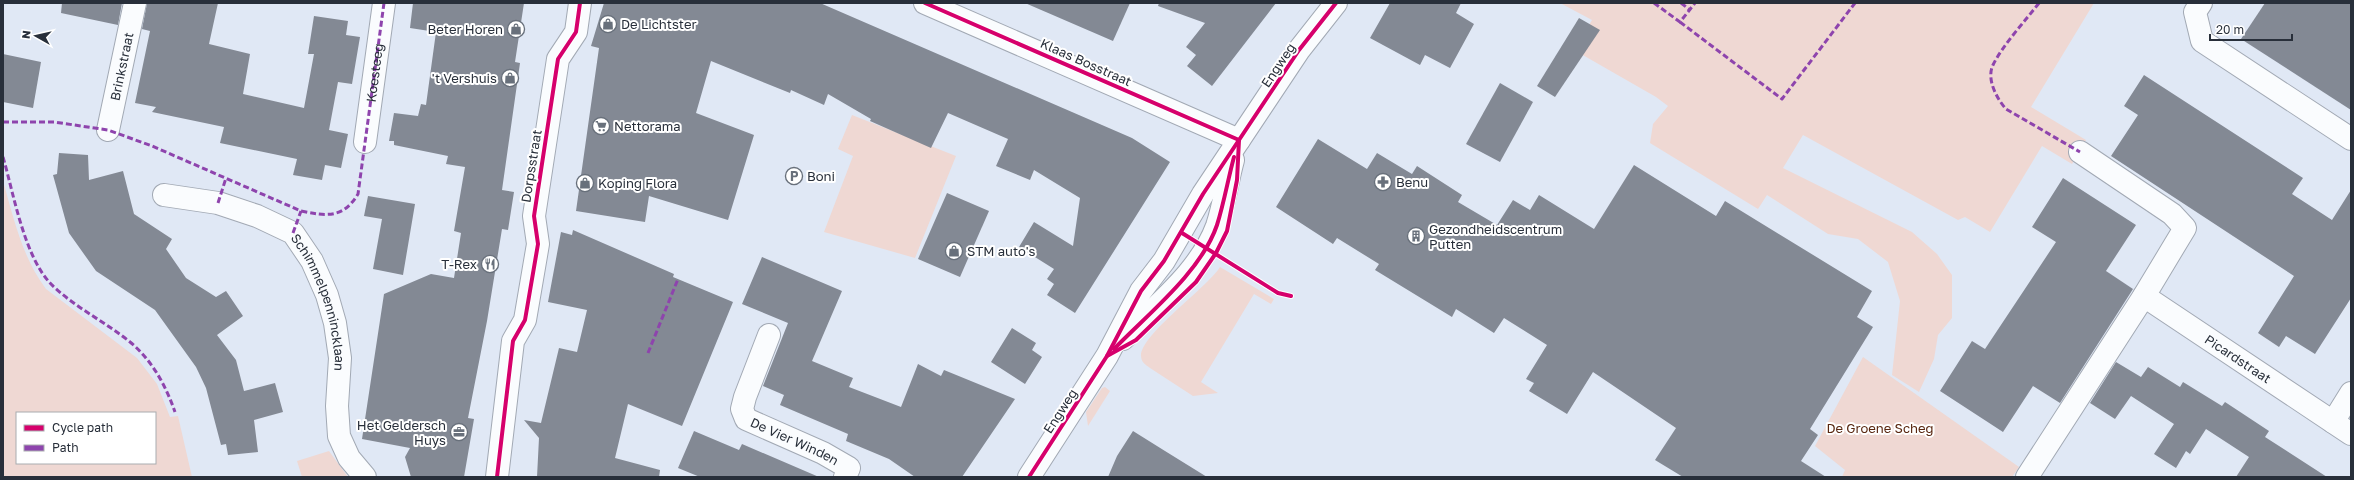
<svg xmlns="http://www.w3.org/2000/svg" width="2354" height="480" viewBox="0 0 2354 480" font-family="'Golos Text',sans-serif">
<rect width="100%" height="100%" fill="#e0e8f5"/>
<g fill="#efd8d3" fill-rule="evenodd">
<path d="M 1560,3 L 2094,3 L 2031,107 L 2086,140 L 2072,164 L 2042,146 L 1990,232 L 1965,217 L 1958,220 L 1803,135 L 1783,168 L 1912,232 L 1937,254 L 1952,275 L 1952,318 L 1938,335 L 1934,359 L 1919,392 L 1892,375 L 1900,301 L 1888,262 L 1858,239 L 1828,234 L 1767,195 L 1758,209 L 1650,143 L 1653,124 L 1668,106 L 1656,97 L 1574,50 L 1592,20 Z"/>
<path d="M 852,115 L 956,156 L 915,258 L 824,232 L 853,156 L 838,149 Z"/>
<path d="M 3,181 C 14,219 22,257 46,289 L 137,358 L 157,384 L 170,417 L 178,416 L 192,477 L 3,477 ZM 17,413 L 155,413 L 155,463 L 17,463 Z"/>
<path d="M 1220,267 L 1274,299 L 1271,304 L 1254,294 L 1201,382 L 1218,393 L 1193,396 L 1150,368 C 1146,365 1141,362 1141,356 C 1141,334 1206,289 1220,267 Z"/>
<path d="M 1863,357 L 2019,467 L 2012,477 L 1842,477 L 1845,470 L 1815,446 Z"/>
<path d="M 1105,387 L 1110,391 L 1088,426 L 1086,412 L 1102,388 Z"/>
<path d="M 329,451 L 348,477 L 302,477 L 297,461 Z"/>
</g>
<g fill="#838994">
<path d="M 62,3 L 122,3 L 118,25 L 61,13 Z"/>
<path d="M 147,3 L 218,3 L 209,44 L 250,54 L 243,94 L 304,108 L 314,54 L 308,54 L 314,16 L 348,21 L 346,35 L 360,37 L 352,84 L 338,82 L 329,130 L 348,134 L 341,168 L 325,165 L 322,180 L 293,175 L 297,159 L 220,143 L 224,127 L 152,112 L 156,107 L 135,103 L 150,31 L 142,29 Z"/>
<path d="M 413,3 L 524,3 L 515,62 L 520,63 L 502,190 L 514,192 L 508,230 L 502,229 L 487,321 L 468,418 L 474,419 L 464,477 L 411,477 L 405,457 L 410,448 L 362,439 L 384,294 L 431,274 L 454,278 L 461,233 L 454,231 L 465,167 L 446,164 L 448,156 L 394,145 L 394,141 L 389,141 L 394,113 L 418,116 L 421,104 L 426,105 L 436,32 L 410,28 Z"/>
<path d="M 604,3 L 820,3 L 1132,138 L 1170,162 L 1075,313 L 1047,295 L 1054,284 L 1047,279 L 1054,269 L 1019,247 L 1034,222 L 1073,246 L 1080,198 L 1034,170 L 1030,180 L 996,166 L 1008,139 L 948,113 L 931,148 L 870,121 L 871,119 L 828,94 L 824,105 L 791,90 L 790,93 L 711,61 L 696,113 L 754,135 L 728,220 L 649,196 L 645,222 L 576,211 L 599,48 L 591,46 Z"/>
<path d="M 1025,3 L 1130,3 L 1113,41 Z"/>
<path d="M 1159,3 L 1276,3 L 1212,86 L 1187,66 L 1196,55 L 1186,47 L 1205,23 L 1158,6 Z"/>
<path d="M 1390,3 L 1461,3 L 1456,13 L 1474,24 L 1450,68 L 1425,55 L 1420,65 L 1370,38 Z"/>
<path d="M 2265,3 L 2351,3 L 2351,110 L 2241,39 Z"/>
<path d="M 1579,18 L 1600,30 L 1555,97 L 1537,86 Z"/>
<path d="M 3,54 L 41,62 L 33,108 L 3,102 Z"/>
<path d="M 2144,75 L 2303,178 L 2292,194 L 2332,220 L 2351,190 L 2351,298 L 2315,354 L 2286,336 L 2279,347 L 2258,333 L 2294,276 L 2111,156 L 2138,115 L 2124,106 Z"/>
<path d="M 1500,83 L 1533,102 L 1500,162 L 1466,144 Z"/>
<path d="M 1318,139 L 1367,169 L 1377,153 L 1412,174 L 1417,166 L 1462,195 L 1458,202 L 1497,225 L 1513,200 L 1530,210 L 1539,195 L 1594,229 L 1634,165 L 1716,216 L 1725,201 L 1872,291 L 1857,317 L 1873,327 L 1810,429 L 1818,435 L 1801,461 L 1826,477 L 1683,477 L 1655,460 L 1676,428 L 1593,372 L 1567,414 L 1529,391 L 1534,383 L 1526,379 L 1547,345 L 1504,318 L 1494,333 L 1456,309 L 1452,317 L 1375,270 L 1379,264 L 1337,238 L 1333,244 L 1276,207 Z"/>
<path d="M 59,153 L 88,155 L 89,180 L 123,171 L 134,214 L 172,239 L 166,249 L 186,278 L 216,297 L 226,291 L 243,316 L 217,335 L 236,360 L 244,391 L 275,383 L 283,412 L 254,420 L 258,452 L 228,455 L 226,444 L 221,445 L 206,388 L 196,367 L 155,310 L 96,271 L 69,233 L 53,175 L 57,174 Z"/>
<path d="M 2063,178 L 2136,225 L 2106,271 L 2133,289 L 2060,403 L 2033,386 L 2003,432 L 1940,391 L 1972,341 L 1985,349 L 2056,242 L 2032,227 Z"/>
<path d="M 947,193 L 989,211 L 960,277 L 918,259 Z"/>
<path d="M 368,196 L 415,204 L 403,275 L 373,269 L 382,219 L 364,216 Z"/>
<path d="M 573,230 L 674,274 L 673,277 L 733,302 L 682,426 L 628,404 L 615,458 L 660,470 L 659,477 L 537,477 L 539,438 L 524,420 L 541,423 L 559,348 L 577,352 L 587,310 L 548,302 L 561,232 L 572,235 Z"/>
<path d="M 762,257 L 842,291 L 812,361 L 853,378 L 849,387 L 901,407 L 918,364 L 941,376 L 944,370 L 1015,399 L 962,477 L 915,477 L 889,459 L 846,441 L 848,434 L 780,405 L 784,395 L 763,386 L 788,323 L 742,304 Z"/>
<path d="M 1012,328 L 1036,343 L 1032,350 L 1042,357 L 1025,384 L 991,362 Z"/>
<path d="M 2116,362 L 2141,377 L 2148,367 L 2180,387 L 2183,382 L 2222,406 L 2225,402 L 2269,431 L 2265,437 L 2327,477 L 2236,477 L 2249,457 L 2206,429 L 2190,454 L 2186,451 L 2176,468 L 2154,454 L 2174,424 L 2131,396 L 2115,419 L 2090,403 Z"/>
<path d="M 694,431 L 739,450 L 742,444 L 819,477 L 700,477 L 678,468 Z"/>
<path d="M 1133,431 L 1165,451 L 1207,477 L 1108,477 L 1117,456 Z"/>
</g>
<g fill="none" stroke-linecap="round" stroke-linejoin="round">
<g stroke="#a2a9b4" stroke-width="24">
<g id="minor">
<path d="M 925,3 L 1239,140"/>
<path d="M 2201,3 L 2195,12 L 2202,41 L 2351,139"/>
<path id="s1" d="M 108,130 L 135,3"/>
<path id="s2" d="M 365,142 L 384,3"/>
<path id="s3" d="M 164,195 L 218,203 L 257,216 L 293,233 L 312,261 L 327,295 L 335,323 L 340,358 L 337,406 L 339,436 L 349,458 L 365,477"/>
<path id="s4" d="M 2144,296 L 2333,422"/>
<path id="s5" d="M 769,335 L 745,397 L 742,409 L 746,419 L 823,453 L 849,468 L 845,477"/>
<path d="M 2351,393 L 2333,422 L 2351,434"/>
<path d="M 497,477 L 513,341 L 525,320 L 538,244 L 534,216 L 558,59 L 576,32 L 580,3"/>
<path d="M 2027,477 L 2144,296 L 2185,228 L 2172,214 L 2080,152"/>
</g>
</g>
<g stroke="#a2a9b4" stroke-width="24">
<g id="tertiary">
<path d="M 1123,339 C 1156,305 1200,272 1217,226 C 1224,205 1227,182 1233,160"/>
<path d="M 1029,477 L 1107,356 L 1141,291 L 1164,261 L 1203,194 L 1299,50 L 1336,3"/>
</g>
</g>
<use href="#minor" stroke="#fafcfe" stroke-width="22"/>
<use href="#tertiary" stroke="#fafcfe" stroke-width="22"/>
<g stroke="#8e44ad" stroke-width="3" stroke-dasharray="6 3" stroke-linecap="butt">
<path d="M 1654,3 L 1680,22 L 1695,3"/>
<path d="M 1681,3 L 1690,10"/>
<path d="M 2039,3 C 2026,20 2002,46 1993,65 C 1986,79 1997,99 2006,109 L 2080,152"/>
<path d="M 1680,22 L 1782,99 L 1855,3"/>
<path d="M 3,122 L 54,122 L 108,130 L 152,146 L 301,211 C 326,216 343,219 358,194 L 384,3"/>
<path d="M 3,157 C 14,195 24,256 51,284 C 74,307 104,321 130,342 C 152,360 166,386 175,412"/>
<path d="M 218,203 L 226,178"/>
<path d="M 293,233 L 301,211"/>
<path d="M 648,353 L 678,279"/>
</g>
<g stroke="#fff" stroke-width="6">
<g id="cycleway">
<path d="M 925,3 L 1239,140"/>
<path d="M 1182,233 L 1278,293 L 1291,296"/>
<path d="M 1114,349 C 1148,314 1201,272 1217,225 C 1224,203 1228,179 1234,157"/>
<path d="M 1107,356 L 1136,340 L 1196,282 L 1216,253 L 1227,231 L 1237,180 L 1239,140"/>
<path d="M 497,477 L 513,341 L 525,320 L 538,244 L 534,216 L 558,59 L 576,32 L 580,3"/>
<path d="M 1029,477 L 1107,356 L 1141,291 L 1164,261 L 1203,194 L 1299,50 L 1336,3"/>
</g>
</g>
<use href="#cycleway" stroke="#d6006c" stroke-width="4"/>
</g>
<defs>
<g id="shop-ring" transform="scale(0.9)"><circle r="9.5" fill="#fff" stroke="#68707b" stroke-width="1.5"/><path d="M-5-2.5h2.3a2.7 3.5 0 0 1 5.4 0H5L5.5 6h-11ZM-1.5-2.5h3a1.5 2.3 0 0 0-3 0Z" fill="#68707b"/></g>
<g id="supermarket-ring" transform="scale(0.9)"><circle r="9.5" fill="#fff" stroke="#68707b" stroke-width="1.5"/><path d="M-6-5.5h2.5l.6 2H6L4.5 2H-2.5L-4.4-4H-6ZM-1.5 3.2a1.3 1.3 0 1 0 .1 0ZM3 3.2a1.3 1.3 0 1 0 .1 0Z" fill="#68707b"/></g>
<g id="parking-ring" transform="scale(0.9)"><circle r="9.5" fill="#fff" stroke="#68707b" stroke-width="1.5"/><path d="M-3.5-5.5H1a3.5 3.5 0 0 1 0 7H-1V5.5H-3.5ZM-1-3.4V-.6H.8a1.4 1.4 0 0 0 0-2.8Z" fill="#68707b"/></g>
<g id="pharmacy-ring" transform="scale(0.9)"><circle r="9.5" fill="#fff" stroke="#68707b" stroke-width="1.5"/><path d="M-2-6h4v4h4v4h-4v4h-4v-4h-4v-4h4Z" fill="#68707b"/></g>
<g id="building-ring" transform="scale(0.9)"><circle r="9.5" fill="#fff" stroke="#68707b" stroke-width="1.5"/><path d="M-4-6H4V6H1V3H-1V6H-4ZM-2.5-4.3h1.7v1.8h-1.7ZM.8-4.3h1.7v1.8H.8ZM-2.5-1h1.7V.8h-1.7ZM.8-1h1.7V.8H.8Z" fill="#68707b"/></g>
<g id="restaurant-ring" transform="scale(0.9)"><circle r="9.5" fill="#fff" stroke="#68707b" stroke-width="1.5"/><path d="M-5-6h1v4h1v-4h1v4h1v-4h1v5L-1.5 .5V6h-2V.5L-5-1ZM5-6V6H3V1.5H1.5Q1.5-4 5-6Z" fill="#68707b"/></g>
<g id="office-ring" transform="scale(0.9)"><circle r="9.5" fill="#fff" stroke="#68707b" stroke-width="1.5"/><path d="M-6-3h4V-5.5h4V-3h4V5H-6ZM-1-4.5V-3h2v-1.5ZM-6 0V1H6V0Z" fill="#68707b"/></g>
</defs>
<g fill-rule="evenodd">
<use href="#shop-ring" x="608" y="24"/>
<use href="#shop-ring" x="516" y="29"/>
<use href="#shop-ring" x="510" y="78"/>
<use href="#supermarket-ring" x="601" y="126"/>
<use href="#parking-ring" x="794" y="176"/>
<use href="#pharmacy-ring" x="1383" y="182"/>
<use href="#shop-ring" x="585" y="183"/>
<use href="#building-ring" x="1416" y="236"/>
<use href="#shop-ring" x="954" y="251"/>
<use href="#restaurant-ring" x="490" y="264"/>
<use href="#office-ring" x="459" y="432"/>
</g>
<g text-anchor="middle" stroke-width="4" stroke-linejoin="round" paint-order="stroke">
<g font-size="13" fill="#282f3a" stroke="#fff" text-anchor="start">
<text x="621" y="29">De Lichtster</text>
<text x="503" y="34" text-anchor="end">Beter Horen</text>
<text x="497" y="83" text-anchor="end">'t Vershuis</text>
<text x="614" y="131">Nettorama</text>
<text x="807" y="181">Boni</text>
<text x="1396" y="187">Benu</text>
<text x="598" y="188">Koping Flora</text>
<text x="1429" y="234">Gezondheidscentrum<tspan x="1429" dy="15">Putten</tspan></text>
<text x="967" y="256">STM auto's</text>
<text x="477" y="269" text-anchor="end">T-Rex</text>
<text x="446" y="430" text-anchor="end">Het Geldersch<tspan x="446" dy="15">Huys</tspan></text>
</g>
<g font-size="13" fill="#282f3a" stroke="#fff">
<text transform="translate(1086 62) rotate(24)" y="5">Klaas Bosstraat</text>
<text transform="translate(1278 65) rotate(-56)" y="5">Engweg</text>
<text dy="5" stroke="none"><textPath href="#s1" startOffset="65">Brinkstraat</textPath></text>
<text dy="5" stroke="none"><textPath href="#s2" startOffset="70">Koesteeg</textPath></text>
<text transform="translate(531 166) rotate(-81)" y="5">Dorpsstraat</text>
<text dy="5" stroke="none"><textPath href="#s3" startOffset="211">Schimmelpennincklaan</textPath></text>
<text dy="5" stroke="none"><textPath href="#s4" startOffset="113">Picardstraat</textPath></text>
<text transform="translate(1060 411) rotate(-57)" y="5">Engweg</text>
<text dy="5" stroke="none"><textPath href="#s5" startOffset="143">De Vier Winden</textPath></text>
</g>
<g font-size="13" fill="#58260f" stroke="#fff">
<text x="1880" y="433">De Groene Scheg</text>
</g>
</g>
<rect width="2354" height="480" fill="none" stroke="#282f3a" stroke-width="8"/>
<rect x="16" y="412" width="140" height="52" fill="#ffffff" stroke="#a9acb0"/>
<rect x="24" y="425" width="20" height="6" fill="#d6006c" stroke="#a9acb0"/>
<text x="52" y="432" font-size="12" fill="#282f3a">Cycle path</text>
<rect x="24" y="445" width="20" height="6" fill="#8e44ad" stroke="#a9acb0"/>
<text x="52" y="452" font-size="12" fill="#282f3a">Path</text>
<g transform="translate(36 36) rotate(278)" stroke="#ffffff" stroke-width="3" paint-order="stroke">
<path d="M0-3L7 15L0 10L-7 15Z" fill="#282f3a"/>
<text y="-6" font-size="11" font-weight="bold" text-anchor="middle" fill="#282f3a">N</text>
</g>
<path d="M2210 34v6h82v-6" fill="none" stroke="#282f3a" stroke-width="2"/>
<text x="2216" y="34" font-size="12" fill="#282f3a" stroke="#ffffff" stroke-width="3" paint-order="stroke">20 m</text>
</svg>
